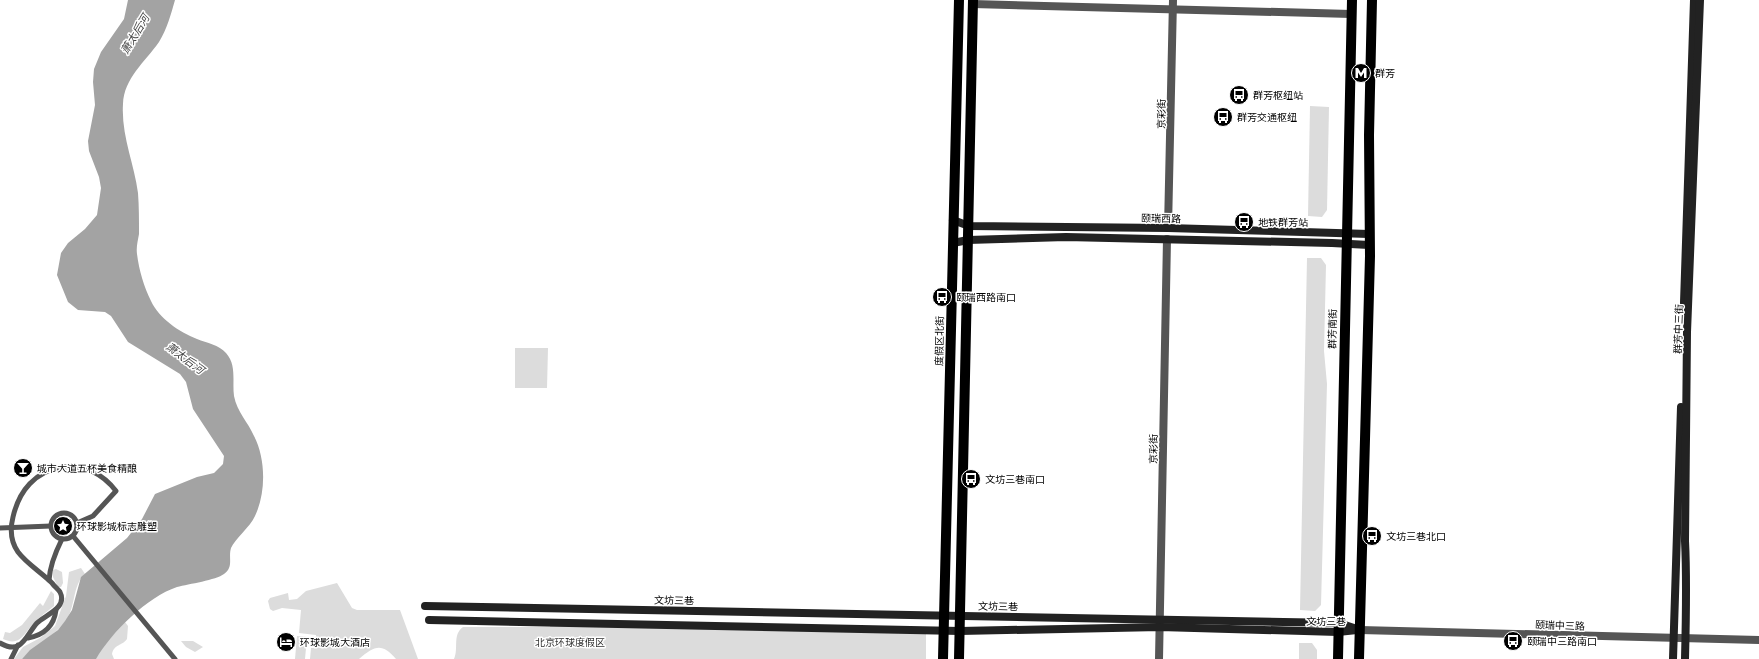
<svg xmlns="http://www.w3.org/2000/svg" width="1759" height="659" viewBox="0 0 1759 659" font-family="'Roboto Condensed','Noto Sans SC',sans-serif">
<rect width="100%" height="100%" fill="#fff"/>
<g fill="#dcdcdc">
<path d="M 1310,106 L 1329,107 L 1327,210 L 1322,217 L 1308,216 Z"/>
<path d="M 1307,258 L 1321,258 L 1326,265 L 1324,351 L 1327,384 L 1321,605 L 1315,611 L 1300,610 Z"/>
<path d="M 515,348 L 548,348 L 547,388 L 515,388 Z"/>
<path d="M 81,568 L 85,574 C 72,585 76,608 65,622 C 53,637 35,646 22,659 L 14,659 L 23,647 L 40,638 L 55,626 L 66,596 L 69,572 Z"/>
<path d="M 56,569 L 62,572 L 63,583 L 61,587 L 58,587 L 53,577 L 53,570 Z"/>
<path d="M 337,583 L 352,608 L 357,610 L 400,610 L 418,659 L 396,659 C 382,642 374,646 359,659 L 310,659 L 311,648 L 315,648 L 316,635 L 299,633 L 301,610 L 282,608 L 273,611 L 270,609 L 268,601 L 270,598 L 288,593 L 289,600 L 297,599 L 306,591 Z"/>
<path d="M 51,591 L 54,594 L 54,606 C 49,610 42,615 37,620 C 25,630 22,648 3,639 L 5,632 L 10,633 L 22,625 L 40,603 L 43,606 Z"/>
<path d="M 125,622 L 128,626 L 127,639 C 122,646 114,644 112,654 L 114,659 L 95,659 L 104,645 Z"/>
<path d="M 550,624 L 926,633 L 926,659 L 454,659 C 459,648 452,635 463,627 L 550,627 Z"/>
<path d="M 297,636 L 307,637 L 305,659 L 295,659 Z"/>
<path d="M 181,641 L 193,641 L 203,647 L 195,652 L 186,647 Z"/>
<path d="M 1299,643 L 1312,643 L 1317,650 L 1317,659 L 1299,659 Z"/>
</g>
<path fill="#a3a3a3" d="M 128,0 L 175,0 C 171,14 167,29 159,42 C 145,62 124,78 123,104 C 121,135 134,163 138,193 C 139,206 139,220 139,234 C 138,240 136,247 137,254 C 139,270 144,287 151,301 C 159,318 179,332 197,339 C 207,343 219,345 226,353 C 237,365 232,382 234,396 C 237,412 248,422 254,436 C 266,459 266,493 255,516 C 250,527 235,539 231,548 C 228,558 234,567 224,574 C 216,580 189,584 177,587 C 147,597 112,632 96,659 L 22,659 L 30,650 L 58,630 L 65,621 L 72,610 L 81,577 L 127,538 L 142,519 L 155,494 L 197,477 L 214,473 L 223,464 L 224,456 L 193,409 L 186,382 L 180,374 L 128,342 L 111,316 L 105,312 L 78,310 L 68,302 L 57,275 L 61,253 L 68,243 L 85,229 L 97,215 L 101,188 L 99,177 L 89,151 L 88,141 L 95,105 L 93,82 L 94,69 L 101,52 L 124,19 Z"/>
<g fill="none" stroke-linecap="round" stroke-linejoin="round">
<g stroke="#555" stroke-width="5">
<circle cx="64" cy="526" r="13"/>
<path d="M 0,528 L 51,526"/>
<path d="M 73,536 L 175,659"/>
<path d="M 49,580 C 50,565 55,553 62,539"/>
<path d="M 28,638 C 44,635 54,626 56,610"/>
<path d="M 0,643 C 22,656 26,635 37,623 C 45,615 68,608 60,592 C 58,589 54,586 52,583 C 41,572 27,564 18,552 C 11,542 10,529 13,517 C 19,491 35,471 63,467 C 84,464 103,474 116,491 L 93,516 L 77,523"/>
<path d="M 11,659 L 18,645"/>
</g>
<g stroke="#555" stroke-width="8">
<path d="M 973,4 L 1351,14"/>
<path d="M 1168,228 L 1173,0"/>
<path d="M 1360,630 L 1759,640"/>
<path d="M 1159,659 L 1167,239"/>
</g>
<g stroke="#222" stroke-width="8">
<path d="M 953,220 L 969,226 L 1168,228 L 1369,234"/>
<path d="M 953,243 L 968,240 L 1066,237 L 1332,243 L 1369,245"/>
<path d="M 1684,303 L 1694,0"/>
<path d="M 425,606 L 1339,623 L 1360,630"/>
<path d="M 429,620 L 960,631 L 1160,627 L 1338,632 L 1357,630"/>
<path d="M 1673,659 L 1681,407"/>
<path d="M 1685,659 C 1686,619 1687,580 1685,541 L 1687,332 L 1700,0"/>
</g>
<g stroke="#000" stroke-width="10">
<path d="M 943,659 L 959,0"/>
<path d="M 959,659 L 973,0"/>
<path d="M 1338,659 L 1352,0"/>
<path d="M 1359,659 L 1370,256 L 1369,135 L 1372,0"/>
</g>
</g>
<defs>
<g id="metro-disc" transform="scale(1)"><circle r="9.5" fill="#000" stroke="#fff"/><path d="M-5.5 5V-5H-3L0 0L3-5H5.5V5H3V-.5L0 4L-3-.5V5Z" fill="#fff"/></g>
<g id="bus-disc" transform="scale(1)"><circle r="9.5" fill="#000" stroke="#fff"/><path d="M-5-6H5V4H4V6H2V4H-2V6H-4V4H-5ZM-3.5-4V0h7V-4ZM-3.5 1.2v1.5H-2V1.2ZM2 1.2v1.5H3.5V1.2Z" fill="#fff"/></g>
<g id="bar-disc" transform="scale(1)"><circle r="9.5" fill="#000" stroke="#fff"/><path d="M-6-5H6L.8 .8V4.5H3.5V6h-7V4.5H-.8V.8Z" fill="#fff"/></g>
<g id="sight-disc" transform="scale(1)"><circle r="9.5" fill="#000" stroke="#fff"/><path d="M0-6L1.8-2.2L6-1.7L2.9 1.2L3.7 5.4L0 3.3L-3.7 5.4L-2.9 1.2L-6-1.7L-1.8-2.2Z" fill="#fff"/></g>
<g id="hotel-disc" transform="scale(1)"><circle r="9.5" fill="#000" stroke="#fff"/><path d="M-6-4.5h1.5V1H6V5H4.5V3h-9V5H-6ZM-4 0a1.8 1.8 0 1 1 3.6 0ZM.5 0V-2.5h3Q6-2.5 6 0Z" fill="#fff"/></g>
</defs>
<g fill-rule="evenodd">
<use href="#metro-disc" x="1361" y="73"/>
<use href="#bus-disc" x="1239" y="95"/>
<use href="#bus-disc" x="1223" y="117"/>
<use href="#bus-disc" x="1244" y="222"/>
<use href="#bus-disc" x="942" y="297"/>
<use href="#bar-disc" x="23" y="468"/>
<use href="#bus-disc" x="971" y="479"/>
<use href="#sight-disc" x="63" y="526"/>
<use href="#bus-disc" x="1372" y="536"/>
<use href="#bus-disc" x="1513" y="641"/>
<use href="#hotel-disc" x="286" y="642"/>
</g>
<g text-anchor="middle" stroke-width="3" stroke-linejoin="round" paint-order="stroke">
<g font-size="10" fill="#000" stroke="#fff" text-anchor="start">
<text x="1375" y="77">群芳</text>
<text x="1253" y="99">群芳枢纽站</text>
<text x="1237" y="121">群芳交通枢纽</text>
<text x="1258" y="226">地铁群芳站</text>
<text x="956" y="301">颐瑞西路南口</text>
<text x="37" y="472">城市大道五杯美食精酿</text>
<text x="985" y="483">文坊三巷南口</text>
<text x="77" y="530">环球影城标志雕塑</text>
<text x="1386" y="540">文坊三巷北口</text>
<text x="1527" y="645">颐瑞中三路南口</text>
<text x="300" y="646">环球影城大酒店</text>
</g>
<g font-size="10" fill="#000" stroke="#fff">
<text transform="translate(1161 114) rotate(-89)" y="4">京彩街</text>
<text transform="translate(1161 218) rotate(1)" y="4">颐瑞西路</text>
<text transform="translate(1332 329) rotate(-89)" y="4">群芳南街</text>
<text transform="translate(1678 329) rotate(-88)" y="4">群芳中三街</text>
<text transform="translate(939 341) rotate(-89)" y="4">度假区北街</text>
<text transform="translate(1153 449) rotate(-89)" y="4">京彩街</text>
<text transform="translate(674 600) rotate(1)" y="4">文坊三巷</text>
<text transform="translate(998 606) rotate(1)" y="4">文坊三巷</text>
<text x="1326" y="625">文坊三巷</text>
<text transform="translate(1560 625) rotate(2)" y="4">颐瑞中三路</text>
</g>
<g font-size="10" fill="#333" stroke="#fff">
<text x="570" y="646">北京环球度假区</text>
</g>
<g font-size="11" font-style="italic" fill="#444" stroke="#fff">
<text transform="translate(135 34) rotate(-59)" y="4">萧太后河</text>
<text transform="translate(185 358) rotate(37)" y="4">萧太后河</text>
</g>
</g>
</svg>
